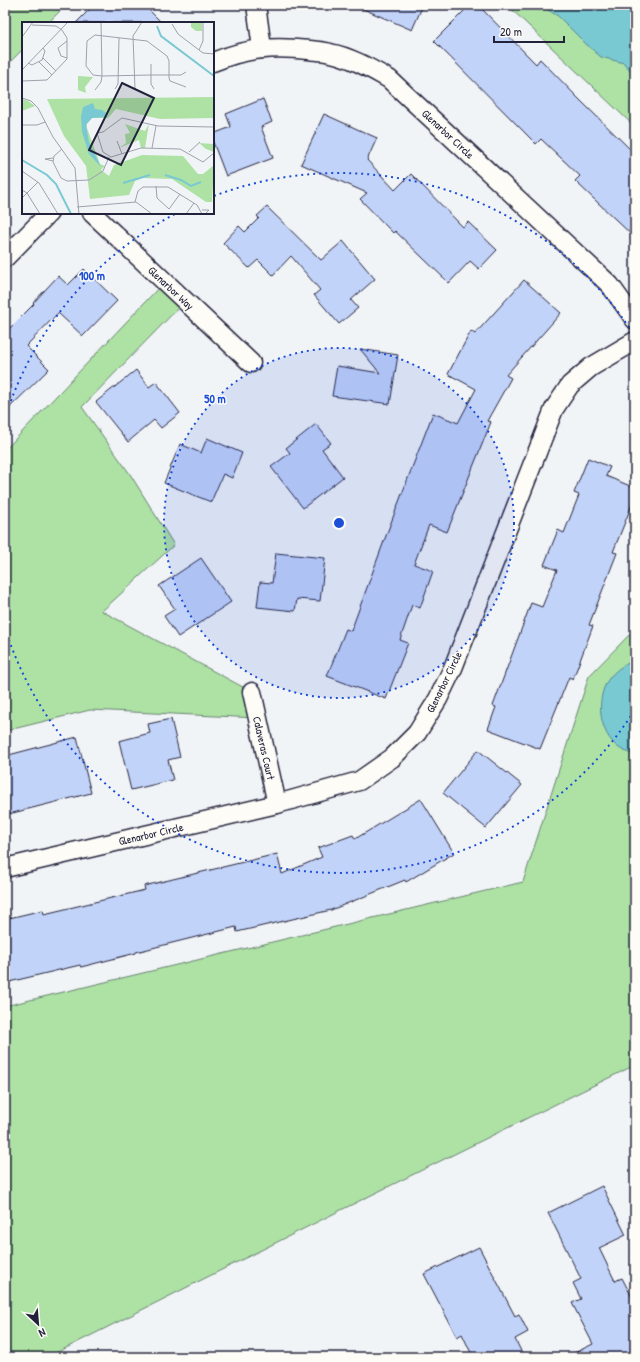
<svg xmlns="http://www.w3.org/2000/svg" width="640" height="1362" viewBox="0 0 640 1362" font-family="'Patrick Hand',sans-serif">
<rect width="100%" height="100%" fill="#f1f4f7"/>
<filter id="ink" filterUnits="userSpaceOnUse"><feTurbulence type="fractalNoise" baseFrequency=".025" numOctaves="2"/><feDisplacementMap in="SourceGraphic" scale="8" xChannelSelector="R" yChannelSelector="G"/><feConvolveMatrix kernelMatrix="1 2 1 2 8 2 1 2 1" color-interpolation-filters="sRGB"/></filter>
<g filter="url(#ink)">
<g fill="#ade2a4" stroke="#688270">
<path d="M 5,5 L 66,5 L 48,23 L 23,23 L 23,49 L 5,67 Z"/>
<path d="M 507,5 L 635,5 L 635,127 Z"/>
<path d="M 164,282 L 185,301 L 82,407 L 130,474 L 174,545 L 102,611 L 252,692 L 257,718 L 90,710 L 5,731 L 5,450 Z"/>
<path d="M 635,633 L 635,1065 L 339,1211 L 48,1357 L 5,1357 L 5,1006 L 523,882 L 589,676 L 629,635 Z"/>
</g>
<g fill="#79c9d3" stroke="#568696">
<path d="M 535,5 L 635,5 L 635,78 L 631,71 L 624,63 L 601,57 L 586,44 L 558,16 L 548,10 Z"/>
<path d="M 635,660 L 635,754 C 600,750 591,699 611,676 C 618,668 626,664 635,660 Z"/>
</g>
<g fill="#c2d3f9" stroke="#22223b">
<path d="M 94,5 L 144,5 L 162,23 L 76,23 Z"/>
<path d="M 354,5 L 423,5 L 412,30 Z"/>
<path d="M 470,5 L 478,5 L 536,64 L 540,59 L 580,100 L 635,154 L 635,238 L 575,181 L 580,176 L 541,139 L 536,144 L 434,41 Z"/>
<path d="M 263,99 L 272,122 L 261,127 L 273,158 L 226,176 L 213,142 L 213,134 L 231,127 L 226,114 Z"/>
<path d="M 324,114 L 377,138 L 367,160 L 395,190 L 411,174 L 463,227 L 468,222 L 497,250 L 479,269 L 470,261 L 449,283 L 395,231 L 393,233 L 360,199 L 367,193 L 301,164 Z"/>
<path d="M 267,207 L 321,260 L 343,241 L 375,279 L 351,300 L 358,308 L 339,324 L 314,295 L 320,290 L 291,256 L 273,275 L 258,260 L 249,268 L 223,243 L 239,226 L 245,232 L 259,218 L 257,216 Z"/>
<path d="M 84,269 L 117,301 L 83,336 L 58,313 L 26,346 L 49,369 L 5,412 L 5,333 L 34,304 L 33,303 L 58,276 L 68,285 Z"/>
<path d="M 524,280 L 561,313 L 506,375 L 511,378 L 487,421 L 491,422 L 447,532 L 429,525 L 414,564 L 433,571 L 420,608 L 412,605 L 400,640 L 408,643 L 386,699 L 327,676 L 346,629 L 351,631 L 387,533 L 433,413 L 458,423 L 476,389 L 448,374 L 471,331 L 475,334 Z"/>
<path d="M 360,349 L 398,355 L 390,404 L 332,396 L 337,366 L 380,373 Z"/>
<path d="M 136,370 L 149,387 L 156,382 L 180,413 L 161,428 L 154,420 L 128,442 L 96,402 Z"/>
<path d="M 316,424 L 331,443 L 322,449 L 343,477 L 303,508 L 271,467 L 290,453 L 286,448 Z"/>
<path d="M 207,438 L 242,453 L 232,478 L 223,474 L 211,502 L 164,483 L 180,444 L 201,453 Z"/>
<path d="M 588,458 L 610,467 L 606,476 L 635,488 L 635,497 L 613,552 L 617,553 L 589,625 L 593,626 L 573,679 L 569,677 L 540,749 L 488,729 L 496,707 L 493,706 L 531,603 L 542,607 L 557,570 L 544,565 L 558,530 L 564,533 L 579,495 L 574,493 Z"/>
<path d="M 276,553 L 325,558 L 320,601 L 297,599 L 295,611 L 257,607 L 260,582 L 272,583 Z"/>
<path d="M 201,558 L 231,602 L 178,637 L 164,616 L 175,609 L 159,586 Z"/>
<path d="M 171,719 L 180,757 L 168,760 L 173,780 L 131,790 L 119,741 L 150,733 L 148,724 Z"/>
<path d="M 77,737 L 91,793 L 5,815 L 5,756 Z"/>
<path d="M 478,750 L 522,785 L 486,828 L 443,793 Z"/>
<path d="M 421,799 L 454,853 L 406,882 L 405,880 L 331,910 L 237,932 L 236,927 L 136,952 L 136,953 L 81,967 L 80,965 L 5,983 L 5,919 L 43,910 L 44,914 L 145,890 L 144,886 L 277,854 L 282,874 L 322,857 L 318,848 L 353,835 L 355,839 Z"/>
<path d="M 602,1186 L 626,1235 L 599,1248 L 615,1281 L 622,1278 L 635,1303 L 635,1357 L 566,1357 L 593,1344 L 572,1303 L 581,1299 L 573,1283 L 581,1279 L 548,1213 Z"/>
<path d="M 479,1247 L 515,1316 L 519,1314 L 528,1332 L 515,1339 L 524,1357 L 473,1357 L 462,1334 L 457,1337 L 424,1274 Z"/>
</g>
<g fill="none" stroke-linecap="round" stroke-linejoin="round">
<g stroke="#22223b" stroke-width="21">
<g id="street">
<path d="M 256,5 L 262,48"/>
<path d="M 213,62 C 247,48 273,46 309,50 C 316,51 324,51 330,53 C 351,57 371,69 389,79 L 610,285 L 635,320"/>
<path d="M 92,213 L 251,363"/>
<path d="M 5,258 L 49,213"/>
<path d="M 252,692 L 277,804"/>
<path d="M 5,868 L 277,804 L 359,781 L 392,758 L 417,733 L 438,699 L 453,668 L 554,409 L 570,385 L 591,367 L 635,341"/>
</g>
</g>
<use href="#street" stroke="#fdfcf7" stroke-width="18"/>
</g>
</g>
<circle cx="339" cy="523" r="175" fill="#1d4ed8" fill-opacity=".12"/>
<g fill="none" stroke="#1d4ed8" stroke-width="2" stroke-dasharray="2 4">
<circle cx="339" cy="523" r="175"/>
<path d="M634 711A350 350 0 0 1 5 628M5 418A350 350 0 0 1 175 214M214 196A350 350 0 0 1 634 335"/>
</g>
<g text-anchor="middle" stroke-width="3" stroke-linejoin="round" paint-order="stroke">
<g font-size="11" fill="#22223b" stroke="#fdfcf7">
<text transform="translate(448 134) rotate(43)" y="4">Glenarbor Circle</text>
<text transform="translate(171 288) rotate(43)" y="4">Glenarbor Way</text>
<text transform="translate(444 682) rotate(-64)" y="4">Glenarbor Circle</text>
<text transform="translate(264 748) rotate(77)" y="4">Calaveras Court</text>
<text transform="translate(151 834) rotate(-13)" y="4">Glenarbor Circle</text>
</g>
</g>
<g transform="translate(22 22)">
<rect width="192" height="192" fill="#f1f4f7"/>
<path d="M 169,0 L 180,0 L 180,9 L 174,9 L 169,5 ZM 56,54 L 71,55 L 63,65 L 64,71 L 56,68 ZM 192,75 L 192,96 L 138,97 L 94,87 L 86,96 L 70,96 L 65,101 L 65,106 L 78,142 L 83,144 L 79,148 L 87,154 L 92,143 L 120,133 L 161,134 L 176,152 L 181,152 L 192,143 L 190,180 L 184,180 L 150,157 L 120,156 L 113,159 L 107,173 L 68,177 L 64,144 L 42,114 L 25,77 ZM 0,77 L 6,79 L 13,84 L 0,89 ZM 103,102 L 123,109 L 127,102 L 123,126 L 119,126 L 117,118 L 97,126 L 104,121 L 103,112 L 108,111 ZM 177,121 L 192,122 L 192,130 L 184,127 Z" fill="#ade2a4"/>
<path d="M 71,81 L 73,87 L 80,88 L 86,92 L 84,95 L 70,96 L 64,103 L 67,120 L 79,145 L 67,132 L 60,110 L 59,95 L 61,85 Z" fill="#79c9d3"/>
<path fill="none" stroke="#79c9d3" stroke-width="2" d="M 135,4 L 139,14 L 192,54M 0,138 L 25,153 L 34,162 L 49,192M 143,153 L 159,158 L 169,164 L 179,160M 101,161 L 128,153"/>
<path fill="none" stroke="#9ea0ac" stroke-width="1" d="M 79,0 L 80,54M 121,0 L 147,0M 150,2 L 156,12 L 181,31 L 192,32M 0,15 L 11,0M 177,28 L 181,19 L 181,0M 21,36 L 34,49M 45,36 L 39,34 L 36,26 L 45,19M 17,40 L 30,53M 6,41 L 10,43 L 20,38 L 23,29 L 21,26M 129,42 L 129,62 L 132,67M 0,48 L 46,0M 0,59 L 25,58 L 45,37 L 45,16 L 40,8 L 34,4 L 10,3M 164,65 L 148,59 L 147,56 L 147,39 L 145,34 L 125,19 L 73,13 L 65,19 L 64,44 L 71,53 L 80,54 L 129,53 L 159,53 L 164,50M 93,67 L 96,62 L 97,16M 113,67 L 111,14 L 120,0M 73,68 L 79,60 L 80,54M 0,76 L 9,79 L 16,86 L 31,115 L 53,146 L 57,192M 0,103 L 15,103 L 23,100M 192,105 L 136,104 L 100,96 L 81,110 L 75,111 L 81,130 L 89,135 L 119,126 L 158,127 L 181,140 L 192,131M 95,119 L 100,132M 130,126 L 134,104M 40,127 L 32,134 L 31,140 L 39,156 L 45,159 L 67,158 L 81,149 L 87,135M 167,130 L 178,120M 31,139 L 23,137 L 31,136M 0,149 L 17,161 L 36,192M 134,164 L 135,176 L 147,187 L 158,172M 0,168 L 5,171 L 18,192M 0,176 L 16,160M 113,180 L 116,169 L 121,165 L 146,165 L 175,183 L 180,192M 55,185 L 114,180 L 130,192M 180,188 L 187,188 L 183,192M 164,192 L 172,181"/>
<path fill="#22223b" fill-opacity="0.15" stroke="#22223b" stroke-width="2" d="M 100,61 L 132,76 L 99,143 L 67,128 Z"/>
<rect width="192" height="192" fill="none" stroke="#22223b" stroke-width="2"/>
</g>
<circle cx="339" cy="523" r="6" fill="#1d4ed8" stroke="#fdfcf7" stroke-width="2"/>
<g font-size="12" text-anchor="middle" font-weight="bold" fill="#1d4ed8" stroke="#fdfcf7" stroke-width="3" stroke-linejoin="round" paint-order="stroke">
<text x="92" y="280">100 m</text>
<text x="215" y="403">50 m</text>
</g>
<rect width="640" height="1362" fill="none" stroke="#fdfcf7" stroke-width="20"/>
<rect x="10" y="10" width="620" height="1342" fill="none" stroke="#22223b" stroke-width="1.5" filter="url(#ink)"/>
<g transform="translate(38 1324) rotate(154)" stroke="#fdfcf7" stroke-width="3" paint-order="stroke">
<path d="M0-3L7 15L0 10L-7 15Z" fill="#22223b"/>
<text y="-6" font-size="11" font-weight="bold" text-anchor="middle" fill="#22223b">N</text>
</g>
<path d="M494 36v6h70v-6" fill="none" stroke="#22223b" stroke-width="2"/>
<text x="500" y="36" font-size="12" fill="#22223b" stroke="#fdfcf7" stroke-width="3" paint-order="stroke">20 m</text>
</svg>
